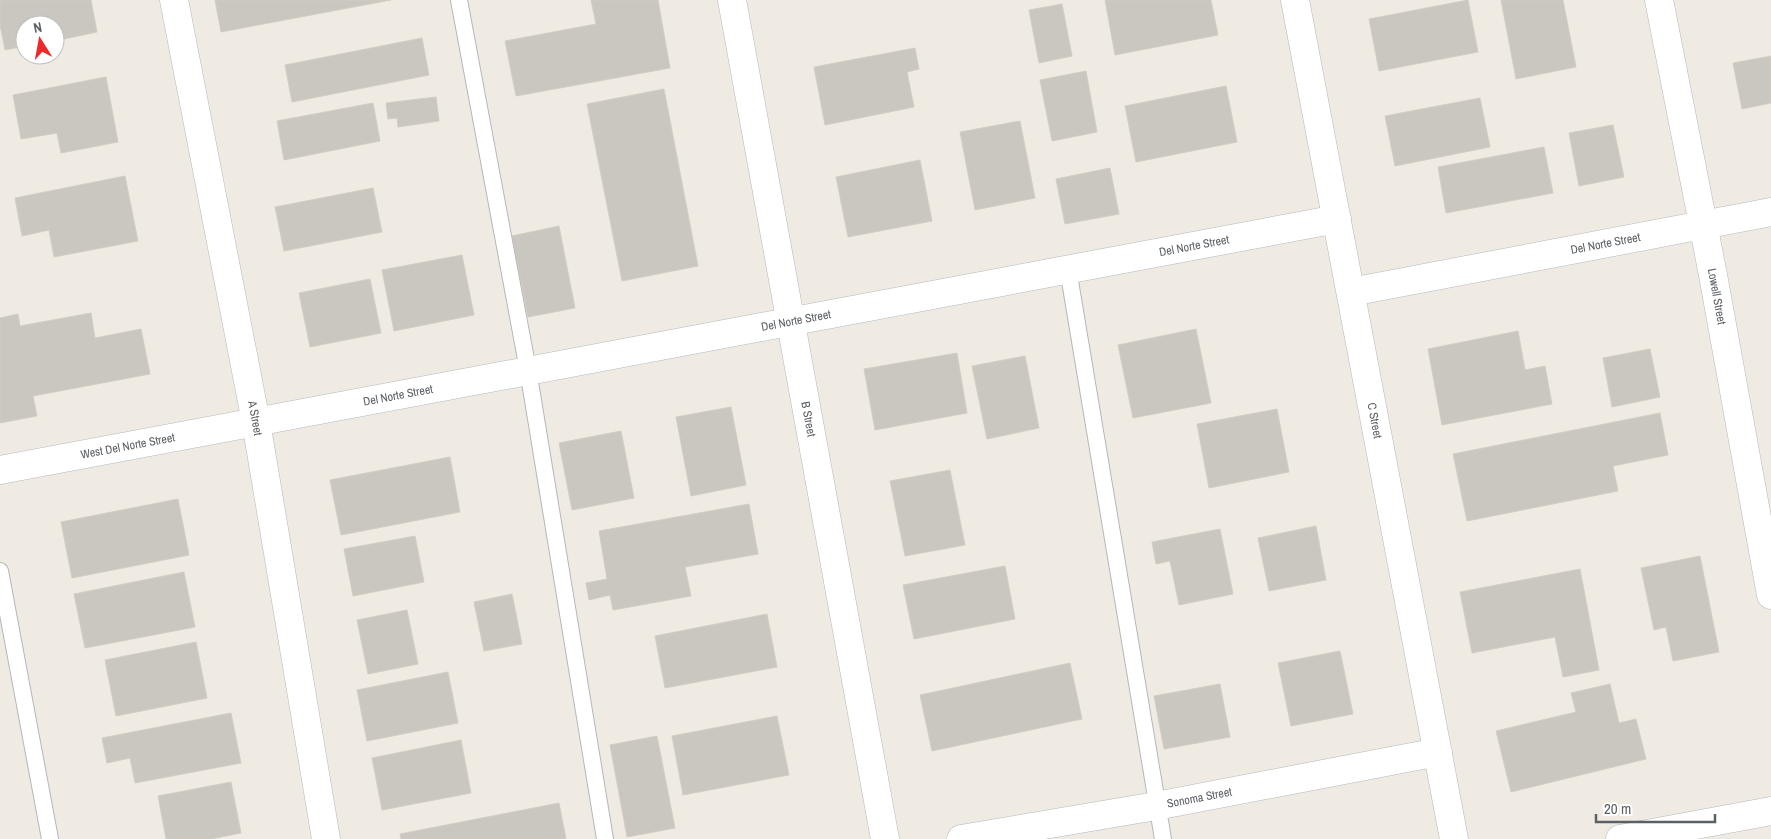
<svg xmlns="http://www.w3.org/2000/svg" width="1771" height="839" viewBox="0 0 1771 839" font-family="'Archivo Narrow',sans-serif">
<rect width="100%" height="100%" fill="#efebe3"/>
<g fill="#cac6c0" stroke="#d4cdc1">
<path d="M 0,0 L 91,0 L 97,32 L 55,41 L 55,25 L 25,25 L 25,46 L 5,50 L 0,25 Z"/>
<path d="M 215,0 L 391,0 L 221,32 Z"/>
<path d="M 591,0 L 658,0 L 670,68 L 516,96 L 505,41 L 596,24 Z"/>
<path d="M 1105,0 L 1211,0 L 1218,35 L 1115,55 Z"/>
<path d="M 1468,0 L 1478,52 L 1379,71 L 1369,19 Z"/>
<path d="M 1501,0 L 1563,0 L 1576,67 L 1516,79 Z"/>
<path d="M 1062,4 L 1072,56 L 1039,63 L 1029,10 Z"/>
<path d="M 422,38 L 429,75 L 292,102 L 285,65 Z"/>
<path d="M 915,48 L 919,69 L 907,72 L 914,107 L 825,125 L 814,67 Z"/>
<path d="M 1771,56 L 1771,103 L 1742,109 L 1733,63 Z"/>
<path d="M 1086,71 L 1097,132 L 1052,141 L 1040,80 Z"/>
<path d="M 106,77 L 118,142 L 61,153 L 57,133 L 21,139 L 13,95 Z"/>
<path d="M 1226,86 L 1237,142 L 1136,162 L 1125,106 Z"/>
<path d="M 664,89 L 698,266 L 622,281 L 587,104 Z"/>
<path d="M 436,97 L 439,121 L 398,127 L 397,118 L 388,119 L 386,103 Z"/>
<path d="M 1480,98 L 1490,147 L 1395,166 L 1385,116 Z"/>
<path d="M 373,103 L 380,141 L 284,160 L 277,121 Z"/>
<path d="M 1020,121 L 1035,198 L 975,210 L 960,132 Z"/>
<path d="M 1613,125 L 1624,177 L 1579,186 L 1569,133 Z"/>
<path d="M 1544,147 L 1553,193 L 1446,213 L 1438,167 Z"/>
<path d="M 920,160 L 932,221 L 848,237 L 836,177 Z"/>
<path d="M 1110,168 L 1119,214 L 1065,224 L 1056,179 Z"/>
<path d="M 125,176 L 138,241 L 54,257 L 49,230 L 22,236 L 15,198 Z"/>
<path d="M 373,188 L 382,232 L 284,251 L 275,207 Z"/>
<path d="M 559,226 L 575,308 L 528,317 L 512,236 Z"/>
<path d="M 462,255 L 474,315 L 394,331 L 382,270 Z"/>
<path d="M 370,279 L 381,333 L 310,347 L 299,293 Z"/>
<path d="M 91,313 L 95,338 L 141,329 L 150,374 L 33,396 L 37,416 L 0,423 L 0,318 L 18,314 L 20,326 Z"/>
<path d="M 1196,329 L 1211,403 L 1133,418 L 1118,345 Z"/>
<path d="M 1518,331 L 1525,370 L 1545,366 L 1552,404 L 1442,425 L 1428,349 Z"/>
<path d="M 1650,349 L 1660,397 L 1612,407 L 1603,358 Z"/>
<path d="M 957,353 L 967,413 L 875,430 L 864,369 Z"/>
<path d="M 1025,356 L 1039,428 L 987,439 L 972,366 Z"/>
<path d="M 731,407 L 746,485 L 691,496 L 676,417 Z"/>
<path d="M 1277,409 L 1289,472 L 1209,488 L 1197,424 Z"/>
<path d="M 1660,413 L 1668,455 L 1613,466 L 1618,491 L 1467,521 L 1453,454 Z"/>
<path d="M 621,431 L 634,498 L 572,510 L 559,443 Z"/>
<path d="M 450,457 L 460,512 L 341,535 L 330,480 Z"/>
<path d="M 950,470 L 965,545 L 905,556 L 890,481 Z"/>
<path d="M 178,499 L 189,555 L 72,578 L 61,522 Z"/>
<path d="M 749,504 L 758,554 L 685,567 L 691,596 L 613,610 L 610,595 L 589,600 L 586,583 L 607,579 L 599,531 Z"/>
<path d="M 1316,526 L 1326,580 L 1269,591 L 1258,538 Z"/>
<path d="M 1220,529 L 1233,594 L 1179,605 L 1170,561 L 1156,564 L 1152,542 Z"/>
<path d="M 415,536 L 424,582 L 353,596 L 344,549 Z"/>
<path d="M 1700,556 L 1719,652 L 1673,661 L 1666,627 L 1654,630 L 1641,568 Z"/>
<path d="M 1005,566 L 1015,619 L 914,639 L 903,585 Z"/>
<path d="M 1580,569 L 1599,670 L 1563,677 L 1555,637 L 1472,653 L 1460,592 Z"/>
<path d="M 184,572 L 195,627 L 85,648 L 74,594 Z"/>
<path d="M 512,594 L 522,644 L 484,651 L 474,602 Z"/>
<path d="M 407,610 L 418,664 L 368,674 L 357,620 Z"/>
<path d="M 767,614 L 777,667 L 665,688 L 655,636 Z"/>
<path d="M 196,642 L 207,698 L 116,716 L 105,660 Z"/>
<path d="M 1340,651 L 1353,714 L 1291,726 L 1278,663 Z"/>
<path d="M 1070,663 L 1082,719 L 932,751 L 920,695 Z"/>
<path d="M 448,672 L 458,723 L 367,741 L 357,690 Z"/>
<path d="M 1220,684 L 1230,737 L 1164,749 L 1154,696 Z"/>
<path d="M 1610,684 L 1619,723 L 1636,719 L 1646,759 L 1511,792 L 1496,731 L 1576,712 L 1571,693 Z"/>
<path d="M 231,713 L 241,763 L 135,783 L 130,758 L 107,763 L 102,738 Z"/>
<path d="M 777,716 L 789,775 L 683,795 L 672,736 Z"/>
<path d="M 657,736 L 675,828 L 627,837 L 610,745 Z"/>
<path d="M 461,740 L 471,793 L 382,810 L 372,758 Z"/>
<path d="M 231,782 L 241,833 L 211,839 L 166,839 L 158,796 Z"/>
<path d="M 559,803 L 566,839 L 401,839 L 400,834 Z"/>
</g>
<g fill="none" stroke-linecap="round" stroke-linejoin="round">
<g stroke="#b4b7bb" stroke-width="18">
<g id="lane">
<path d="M 459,0 L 528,370 L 605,839"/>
<path d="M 1068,269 L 1163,839"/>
<path d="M 0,571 L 50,839"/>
</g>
</g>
<g stroke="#b4b7bb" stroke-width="29">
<g id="street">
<path id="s1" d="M 174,0 L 256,422 L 326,839"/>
<path id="s2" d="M 732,0 L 885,839"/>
<path id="s3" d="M 1295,0 L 1454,839"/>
<path id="s4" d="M 1659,0 L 1713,275 L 1771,595"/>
<path id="s5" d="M 0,470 L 1337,219"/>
<path id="s6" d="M 961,839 L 1156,806 L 1438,752"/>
<path d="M 1620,839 L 1771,811"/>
</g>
</g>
<g stroke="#b5b9be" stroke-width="29">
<g id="secondary">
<path id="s7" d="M 1351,292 L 1771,212"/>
</g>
</g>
<use href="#lane" stroke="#fff" stroke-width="16"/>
<use href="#street" stroke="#fff" stroke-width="28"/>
<use href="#secondary" stroke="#fff" stroke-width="28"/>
</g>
<g text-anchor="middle" stroke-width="4" stroke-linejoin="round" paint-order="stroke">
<g font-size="12" fill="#5b6065" stroke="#fff">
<text dy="4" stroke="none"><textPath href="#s7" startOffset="259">Del Norte Street</textPath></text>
<text dy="4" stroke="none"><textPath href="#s5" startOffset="1215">Del Norte Street</textPath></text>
<text dy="4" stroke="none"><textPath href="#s4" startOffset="302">Lowell Street</textPath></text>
<text dy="4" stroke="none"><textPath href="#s5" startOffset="810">Del Norte Street</textPath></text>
<text dy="4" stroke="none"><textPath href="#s5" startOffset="405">Del Norte Street</textPath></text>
<text dy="4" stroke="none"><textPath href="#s1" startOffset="426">A Street</textPath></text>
<text dy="4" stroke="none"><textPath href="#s2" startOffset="426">B Street</textPath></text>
<text dy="4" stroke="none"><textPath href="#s3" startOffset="428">C Street</textPath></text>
<text dy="4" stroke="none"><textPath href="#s5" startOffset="130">West Del Norte Street</textPath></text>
<text dy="4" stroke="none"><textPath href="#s6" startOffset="242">Sonoma Street</textPath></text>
</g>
</g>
<g transform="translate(40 40) rotate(349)"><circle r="24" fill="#ffffff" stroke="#bdbfc1"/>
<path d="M0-4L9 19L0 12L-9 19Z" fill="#f02928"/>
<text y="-8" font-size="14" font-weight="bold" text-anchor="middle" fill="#5b6065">N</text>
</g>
<path d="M1596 814v8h119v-8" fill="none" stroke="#5b6065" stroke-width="2.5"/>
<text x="1604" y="814" font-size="15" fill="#5b6065" stroke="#ffffff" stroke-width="4" paint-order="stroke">20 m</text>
</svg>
